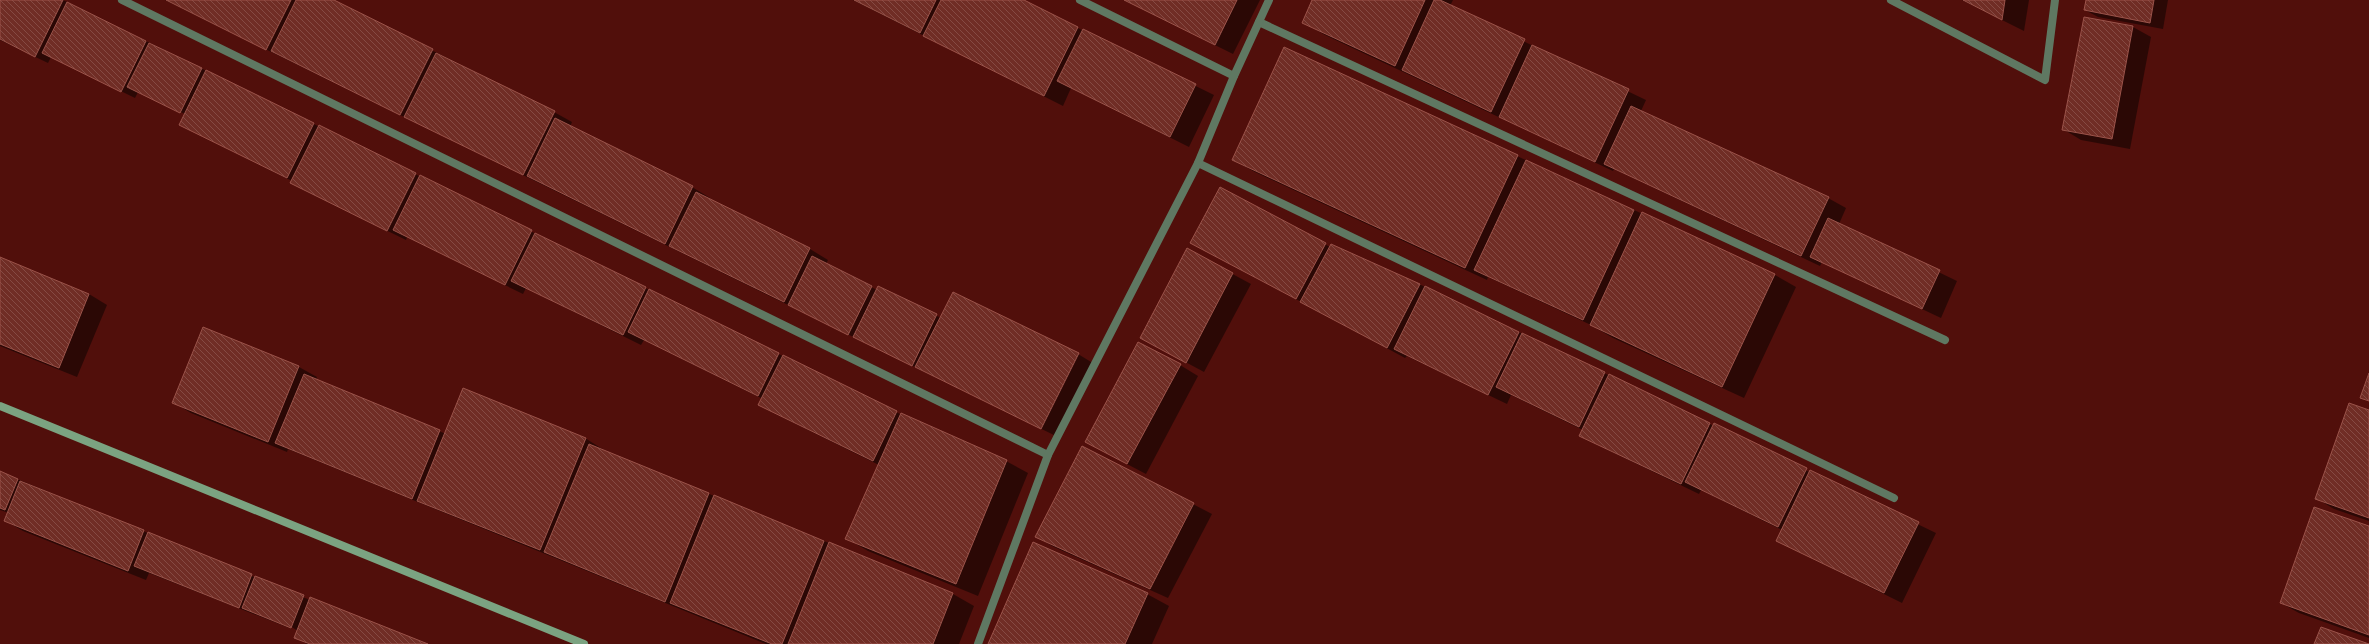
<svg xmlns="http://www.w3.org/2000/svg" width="2369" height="644" viewBox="0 0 2369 644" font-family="'DejaVu Sans',sans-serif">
<defs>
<pattern id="building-back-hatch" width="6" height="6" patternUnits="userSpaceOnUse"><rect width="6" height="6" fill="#702d25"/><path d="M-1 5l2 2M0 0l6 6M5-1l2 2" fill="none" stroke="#854a43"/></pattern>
</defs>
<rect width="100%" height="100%" fill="#510f0b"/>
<g fill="#0007">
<path d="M 0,0 L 63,0 L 902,415 L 1006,461 L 1028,473 L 978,596 L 868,551 L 846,538 L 879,465 L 778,415 L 760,404 L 763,399 L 644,340 L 641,345 L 526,288 L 523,294 L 407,237 L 406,240 L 310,193 L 292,183 L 292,181 L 180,124 L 185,114 L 140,92 L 138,92 L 135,98 L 51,57 L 48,63 L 0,40 Z"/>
<path d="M 165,0 L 332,0 L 554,112 L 572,122 L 570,127 L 692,187 L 710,198 L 709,200 L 810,249 L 828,260 L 826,264 L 877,290 L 879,287 L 941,318 L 1078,354 L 1096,365 L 1060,438 Z"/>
<path d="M 853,0 L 1021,0 L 1214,95 L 1189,147 L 1071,88 L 1063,106 Z"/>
<path d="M 1124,0 L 1260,0 L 1233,54 Z"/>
<path d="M 1314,0 L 1453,0 L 1450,6 L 1646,100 L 1641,111 L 1828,198 L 1846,208 L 1839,224 L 1957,281 L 1941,318 L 1822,262 L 1820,266 L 1614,169 L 1613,171 L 1325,35 L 1303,22 Z"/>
<path d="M 1962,0 L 2029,0 L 2024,31 Z"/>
<path d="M 2087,0 L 2168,0 L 2163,29 L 2098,17 L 2085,10 Z"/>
<path d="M 2084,18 L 2133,27 L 2151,37 L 2130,149 L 2081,140 L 2063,129 Z"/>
<path d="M 1517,156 L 1775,275 L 1796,287 L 1744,398 L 1613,338 L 1591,325 L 1488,277 L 1487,280 L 1255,172 L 1233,160 Z"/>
<path d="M 1220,188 L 1330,247 L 1419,284 L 1936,533 L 1902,603 L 1777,541 L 1782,530 L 1701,490 L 1699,494 L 1598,445 L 1580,435 L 1583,430 L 1511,395 L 1507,404 L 1407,356 L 1405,358 L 1192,243 Z"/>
<path d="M 1188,250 L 1251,284 L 1204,372 L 1141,338 Z"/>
<path d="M 0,258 L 89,294 L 107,305 L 77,377 L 0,346 Z"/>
<path d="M 203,328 L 299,367 L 317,377 L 316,380 L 446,434 L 585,438 L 607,452 L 953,594 L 974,606 L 959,644 L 766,644 L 288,449 L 287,452 L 191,413 L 173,402 Z"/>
<path d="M 1180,365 L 1198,376 L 1146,474 L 1104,452 Z"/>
<path d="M 2369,411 L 2369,521 L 2334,509 L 2316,498 Z"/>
<path d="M 1083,447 L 1212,514 L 1168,598 L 1054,547 L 1037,537 Z"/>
<path d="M 0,472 L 310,600 L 425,644 L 307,644 L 296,637 L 298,631 L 287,624 L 286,626 L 292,629 L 149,573 L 146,580 L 23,531 L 6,521 L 9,513 L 0,510 Z"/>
<path d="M 2369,527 L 2369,638 L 2299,613 L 2281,603 Z"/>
<path d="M 1147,594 L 1169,606 L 1152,644 L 989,644 Z"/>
</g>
<g fill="url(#building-back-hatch)" stroke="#9b534a">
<path d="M 0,0 L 63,0 L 35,57 L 0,39 Z"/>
<path d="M 166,0 L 291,0 L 266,50 Z"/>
<path d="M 296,0 L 334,0 L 433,49 L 400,115 L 271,51 Z"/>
<path d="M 854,0 L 936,0 L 920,33 Z"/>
<path d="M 941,0 L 1024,0 L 1078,27 L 1044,96 L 923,36 Z"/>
<path d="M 1124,0 L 1237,0 L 1215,45 Z"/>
<path d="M 1312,0 L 1425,0 L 1395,66 L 1302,23 Z"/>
<path d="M 1434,0 L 1440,0 L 1525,39 L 1491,112 L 1402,70 Z"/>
<path d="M 1963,0 L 2005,0 L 2002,20 Z"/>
<path d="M 2086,0 L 2154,0 L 2150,23 L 2084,10 Z"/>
<path d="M 67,2 L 146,41 L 121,92 L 42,53 Z"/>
<path d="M 2084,17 L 2133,26 L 2112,139 L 2062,130 Z"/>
<path d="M 1083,29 L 1196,84 L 1170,137 L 1057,81 Z"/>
<path d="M 149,43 L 202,68 L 180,113 L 127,87 Z"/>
<path d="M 1532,45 L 1629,89 L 1595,162 L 1499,117 Z"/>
<path d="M 1284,47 L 1518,155 L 1465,268 L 1232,160 Z"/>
<path d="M 436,53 L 555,111 L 523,175 L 404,117 Z"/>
<path d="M 206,70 L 314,123 L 287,178 L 179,125 Z"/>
<path d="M 1631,106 L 1829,197 L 1801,256 L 1604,164 Z"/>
<path d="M 555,118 L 693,186 L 665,244 L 527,176 Z"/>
<path d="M 319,125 L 416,173 L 387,231 L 290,183 Z"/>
<path d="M 1526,160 L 1634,210 L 1583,320 L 1474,270 Z"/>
<path d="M 420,175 L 532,230 L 505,285 L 393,230 Z"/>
<path d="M 1220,187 L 1326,243 L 1296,299 L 1190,243 Z"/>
<path d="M 696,192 L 810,248 L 784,302 L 669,246 Z"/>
<path d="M 1642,212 L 1775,274 L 1722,387 L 1590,325 Z"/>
<path d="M 1828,218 L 1940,270 L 1922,309 L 1810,257 Z"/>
<path d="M 535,233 L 646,287 L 623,335 L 511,281 Z"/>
<path d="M 1331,244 L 1420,284 L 1387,348 L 1300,302 Z"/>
<path d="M 1187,248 L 1233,273 L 1186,363 L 1140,338 Z"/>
<path d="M 812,256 L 872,286 L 848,335 L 788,305 Z"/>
<path d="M 0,257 L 89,294 L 59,368 L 0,344 Z"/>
<path d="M 878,286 L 937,314 L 912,366 L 853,337 Z"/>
<path d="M 1425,286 L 1519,332 L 1488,395 L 1394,349 Z"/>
<path d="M 649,289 L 779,353 L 758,396 L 628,332 Z"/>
<path d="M 953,292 L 1079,353 L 1041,429 L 915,367 Z"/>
<path d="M 203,327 L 299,366 L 268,442 L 172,403 Z"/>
<path d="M 1522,333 L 1605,372 L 1579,427 L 1496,387 Z"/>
<path d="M 1138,342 L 1181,364 L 1127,464 L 1085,442 Z"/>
<path d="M 783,355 L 897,411 L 873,461 L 758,405 Z"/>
<path d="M 2369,373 L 2369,401 L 2360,398 Z"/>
<path d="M 304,374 L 440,430 L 412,499 L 275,443 Z"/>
<path d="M 1609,374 L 1710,423 L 1681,484 L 1579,436 Z"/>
<path d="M 463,388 L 586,438 L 540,550 L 417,501 Z"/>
<path d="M 2349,403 L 2369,410 L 2369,518 L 2315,499 Z"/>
<path d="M 901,413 L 1007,460 L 956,584 L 845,539 Z"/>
<path d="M 1714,423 L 1807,468 L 1778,527 L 1685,482 Z"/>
<path d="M 589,444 L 709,493 L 665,602 L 544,552 Z"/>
<path d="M 1082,446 L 1194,503 L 1150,589 L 1035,537 Z"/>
<path d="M 1810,470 L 1919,522 L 1884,593 L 1776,541 Z"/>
<path d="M 0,471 L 18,479 L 5,510 L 0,508 Z"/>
<path d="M 20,481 L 144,530 L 128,571 L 4,521 Z"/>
<path d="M 714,495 L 824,541 L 782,644 L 772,644 L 670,603 Z"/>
<path d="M 2314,507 L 2369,526 L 2369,635 L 2280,603 Z"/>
<path d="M 148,532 L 252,574 L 239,608 L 134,566 Z"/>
<path d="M 829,542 L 953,593 L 933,644 L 788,644 Z"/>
<path d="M 1033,542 L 1148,593 L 1125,644 L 988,644 Z"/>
<path d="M 255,576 L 304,595 L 291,628 L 242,608 Z"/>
<path d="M 310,597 L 428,644 L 310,644 L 294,638 Z"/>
<path d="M 2321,627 L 2369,644 L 2314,644 Z"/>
</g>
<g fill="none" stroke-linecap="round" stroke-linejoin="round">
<g stroke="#5f7862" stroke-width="8">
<path d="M 122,0 L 1048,455"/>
<path d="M 1080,0 L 1234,76"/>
<path d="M 1891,0 L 2045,80 L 2055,0"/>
<path d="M 1259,22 L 1945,340"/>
<path d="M 1198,163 L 1894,498"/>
<path d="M 978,644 L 1048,455 L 1198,163 L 1234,76 L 1269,0"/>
</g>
<path stroke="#7ba381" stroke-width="8" d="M 0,406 L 584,644"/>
</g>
</svg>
